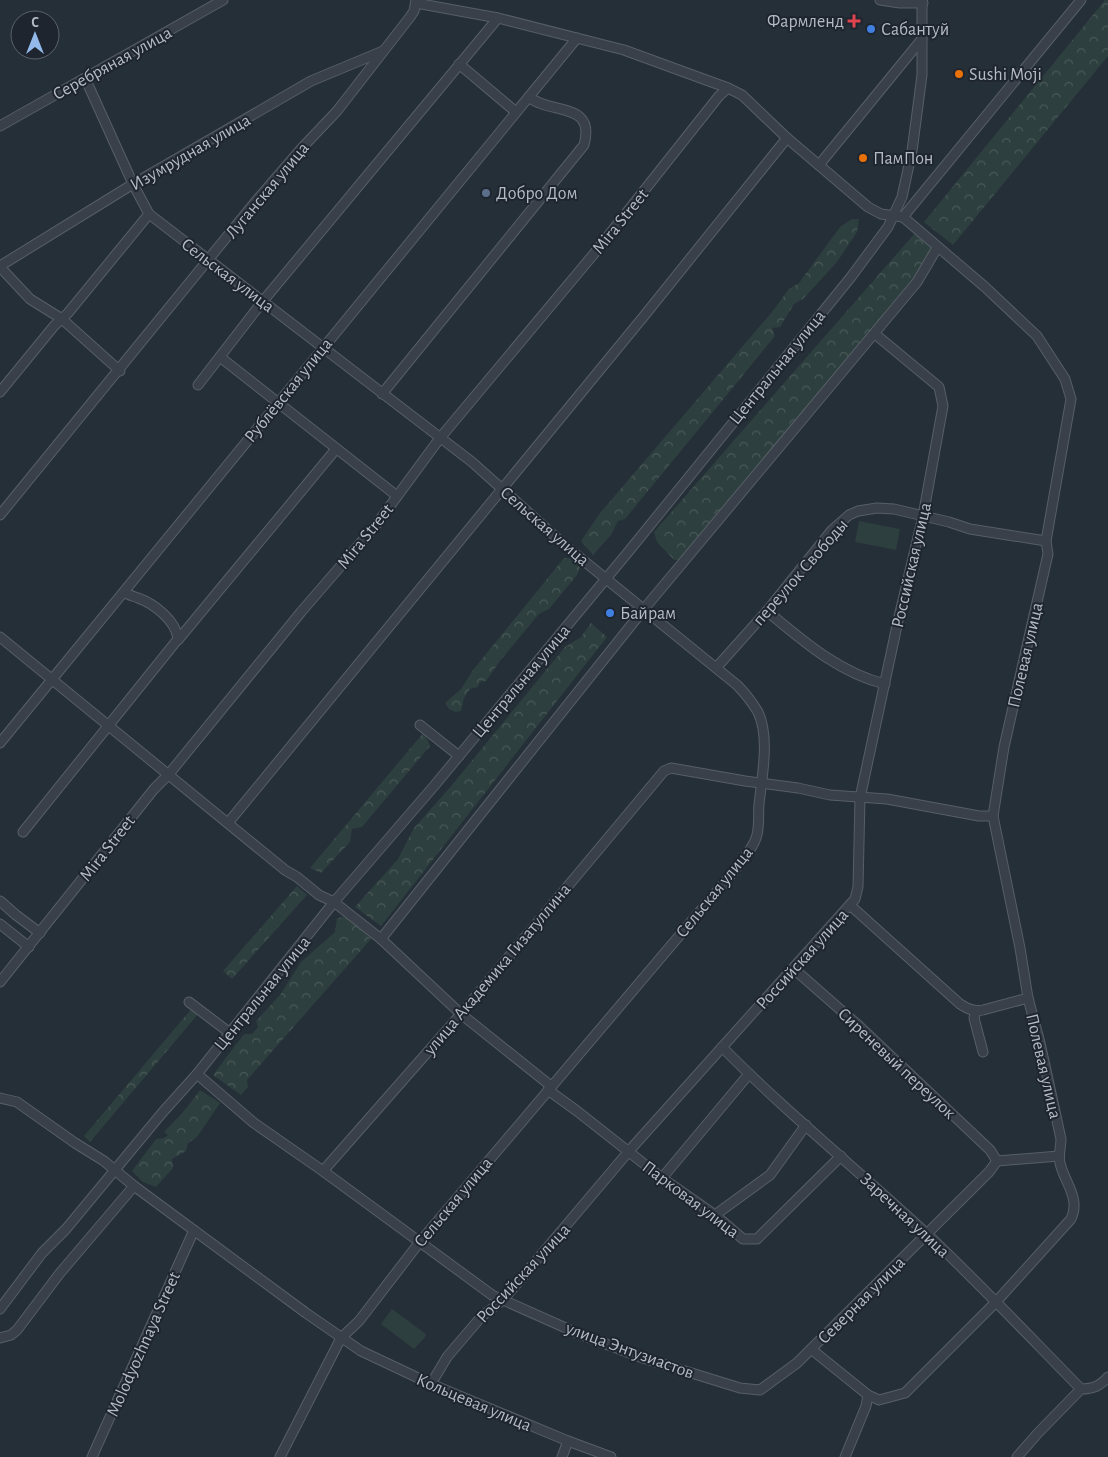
<svg xmlns="http://www.w3.org/2000/svg" width="1108" height="1457" viewBox="0 0 1108 1457" font-family="'Alegreya Sans',sans-serif">
<defs>
<pattern id="forest-crowns" width="20" height="18" patternUnits="userSpaceOnUse" patternTransform="scale(1.25)"><rect width="20" height="18" fill="#2d3f3e"/><path d="M2 6a3 3 0 1 1 6 0M12 15a3 3 0 1 1 6 0" fill="none" stroke="#495958"/></pattern>
</defs>
<rect width="100%" height="100%" fill="#252f38"/>
<g fill="#2d3f3e">
<path d="M 859,521 L 900,529 L 896,550 L 855,542 Z"/>
<path d="M 392,1309 L 426,1334 L 425,1337 L 414,1349 L 381,1324 Z"/>
</g>
<g fill="url(#forest-crowns)">
<path d="M 1105,0 L 1108,0 L 1108,56 L 953,245 L 924,222 Z"/>
<path d="M 852,219 L 859,219 L 857,232 L 837,262 L 803,299 L 794,304 L 780,327 L 772,328 L 775,336 L 625,519 L 618,521 L 611,535 L 593,555 L 581,541 L 600,513 L 772,312 L 789,289 L 799,283 L 840,227 Z"/>
<path d="M 915,233 L 933,249 L 914,279 L 870,336 L 679,560 L 674,560 L 657,542 L 654,532 Z"/>
<path d="M 564,558 L 572,558 L 580,568 L 577,575 L 549,609 L 539,614 L 500,661 L 486,681 L 480,682 L 478,687 L 470,689 L 464,698 L 461,711 L 455,712 L 449,709 L 445,703 L 461,689 L 473,670 Z"/>
<path d="M 591,623 L 607,637 L 381,926 L 355,907 L 398,859 L 414,828 L 452,785 L 565,647 L 581,637 Z"/>
<path d="M 424,732 L 430,746 L 362,827 L 352,829 L 350,842 L 321,873 L 310,868 Z"/>
<path d="M 297,886 L 307,895 L 232,979 L 223,971 Z"/>
<path d="M 348,916 L 371,939 L 247,1080 L 248,1087 L 241,1095 L 213,1075 L 244,1034 L 252,1034 L 258,1027 L 256,1021 L 280,995 L 301,962 L 335,932 L 337,918 Z"/>
<path d="M 193,1007 L 199,1013 L 90,1142 L 84,1136 Z"/>
<path d="M 200,1090 L 220,1103 L 197,1137 L 188,1143 L 186,1151 L 172,1159 L 173,1168 L 156,1187 L 143,1182 L 132,1171 L 156,1139 L 164,1138 L 168,1135 L 164,1132 L 184,1111 Z"/>
</g>
<g fill="none" stroke-linecap="round" stroke-linejoin="round">
<g stroke="#575e67" stroke-width="11">
<g id="minor">
<path d="M 880,0 L 900,3 L 923,3"/>
<path d="M 416,3 L 498,18 L 624,50 L 728,88 L 742,95 L 787,138 L 868,207 L 881,214 L 903,217 L 1081,0"/>
<path d="M 459,64 L 516,112"/>
<path d="M 85,78 L 133,184 L 149,214 L 472,462 L 568,548 L 737,685 C 745,693 752,702 758,712 C 770,737 762,777 759,804 C 758,815 760,828 756,838 C 752,850 742,860 735,870 L 419,1243 L 359,1321 L 341,1338 L 280,1457"/>
<path d="M 0,126 L 223,0"/>
<path d="M 819,165 L 922,39"/>
<path d="M 0,266 L 133,184 L 311,81 L 383,51"/>
<path d="M 0,267 L 30,299 L 62,319 L 120,371"/>
<path d="M 220,357 L 397,496"/>
<path d="M 198,385 L 263,301 L 498,18"/>
<path d="M 0,392 L 54,326 L 68,313 L 149,214"/>
<path d="M 382,394 L 584,145 C 596,101 550,115 529,97"/>
<path d="M 0,515 L 256,201 L 300,150 L 337,111 L 410,17 L 414,11 L 416,0"/>
<path d="M 767,611 C 802,640 839,673 885,684"/>
<path d="M 0,637 L 285,870 L 297,877 L 319,895 L 334,902 L 381,939 L 461,1014 L 551,1086"/>
<path d="M 178,640 L 336,449"/>
<path d="M 716,668 L 767,611 L 832,530 L 849,515 L 858,511 L 877,508 L 894,509 L 949,522 L 970,529 L 1046,541"/>
<path d="M 420,725 L 459,756"/>
<path d="M 0,743 L 577,38"/>
<path d="M 228,823 L 644,316 L 787,138"/>
<path d="M 23,832 L 178,639 C 176,621 155,604 138,598 C 133,596 128,595 124,592"/>
<path d="M 0,901 L 16,915 L 40,933"/>
<path d="M 851,906 L 960,1004 C 968,1009 974,1012 983,1010 L 1028,998"/>
<path d="M 0,924 L 29,947"/>
<path d="M 381,939 L 644,609 L 917,282 L 937,248"/>
<path d="M 794,969 L 859,1026 L 990,1150 L 997,1161"/>
<path d="M 0,982 L 154,789 L 169,774 L 301,612 L 376,525 L 440,438 L 593,255 L 719,96 L 728,88"/>
<path d="M 189,1002 L 230,1033"/>
<path d="M 976,1011 L 974,1018 L 983,1052"/>
<path d="M 722,1047 C 787,1113 859,1171 926,1233 C 979,1283 1030,1337 1081,1389"/>
<path d="M 197,1074 L 254,1123 L 323,1171 L 492,1295 L 577,1333 L 643,1358 L 740,1388 L 760,1390 L 797,1363 L 989,1172 L 997,1161"/>
<path d="M 548,1090 L 577,1111 L 662,1178 L 715,1215 L 743,1239 L 757,1239 L 841,1156"/>
<path d="M 0,1098 L 17,1102 L 75,1143 L 104,1161 L 134,1186 L 306,1313 L 361,1351 L 431,1384 L 568,1441 L 611,1457"/>
<path d="M 997,1161 L 1059,1156"/>
<path d="M 323,1171 L 461,1014 L 664,771 L 671,768 L 745,781 L 798,788 L 830,795 L 887,799 L 979,816 L 993,816"/>
<path d="M 662,1178 L 749,1074"/>
<path d="M 715,1215 L 770,1175 L 806,1125"/>
<path d="M 0,1309 L 42,1253 L 66,1229 L 162,1113 L 197,1074 L 334,902 L 434,786 L 629,551 L 851,277 L 888,227 L 902,197 L 912,151 L 922,75 L 922,0"/>
<path d="M 0,1338 L 11,1335 L 17,1330 L 60,1273 L 134,1186"/>
<path d="M 811,1349 L 868,1395 L 879,1400 L 905,1393 L 996,1302 L 1071,1219 C 1081,1198 1064,1182 1060,1163 C 1058,1155 1061,1147 1061,1139 L 1040,1043 L 1028,998 L 1020,948 L 993,816 L 1004,747 L 1048,554 L 1046,541 L 1071,399 L 1065,379 L 1037,336 L 985,287 L 903,217"/>
<path d="M 431,1384 L 447,1357 L 481,1317 L 503,1300 L 629,1151 L 855,899 L 858,887 L 860,798 L 898,621 L 923,516 L 943,406 L 939,387 L 875,334"/>
<path d="M 92,1457 L 194,1230"/>
<path d="M 562,1457 L 568,1441"/>
<path d="M 845,1457 L 866,1406 L 868,1395"/>
<path d="M 1017,1457 L 1038,1433 L 1081,1389 C 1093,1389 1100,1386 1108,1377"/>
</g>
</g>
<use href="#minor" stroke="#394049" stroke-width="9"/>
</g>
<path fill="#e0444e" stroke="#1e252e" stroke-width="2" d="M851.5 13.5h5v5h5v5h-5v5h-5v-5h-5v-5h5z"/>
<g fill="#3f7fe0" stroke="#1e252e" stroke-width="2">
<circle cx="871" cy="29" r="5"/>
<circle cx="610" cy="613" r="5"/>
</g>
<g fill="#e8710a" stroke="#1e252e" stroke-width="2">
<circle cx="959" cy="74" r="5"/>
<circle cx="863" cy="158" r="5"/>
</g>
<circle fill="#5c6f8a" stroke="#1e252e" stroke-width="2" cx="486" cy="193" r="5"/>
<g text-anchor="middle" stroke-width="4" stroke-linejoin="round" paint-order="stroke">
<g font-size="18" fill="#b4bbc4" stroke="#1e252e" text-anchor="start">
<text x="844" y="27" text-anchor="end">Фармленд</text>
<text x="881" y="35">Сабантуй</text>
<text x="969" y="80">Sushi Moji</text>
<text x="873" y="164">ПамПон</text>
<text x="496" y="199">Добро Дом</text>
<text x="620" y="619">Байрам</text>
</g>
<g font-size="18" fill="#b4bbc4" stroke="#1e252e">
<text transform="translate(112 63) rotate(-29)" y="6">Серебряная улица</text>
<text transform="translate(190 152) rotate(-30)" y="6">Изумрудная улица</text>
<text transform="translate(267 190) rotate(-50)" y="6">Луганская улица</text>
<text transform="translate(620 221) rotate(-51)" y="6">Mira Street</text>
<text transform="translate(228 275) rotate(37)" y="6">Сельская улица</text>
<text transform="translate(777 367) rotate(-51)" y="6">Центральная улица</text>
<text transform="translate(288 390) rotate(-51)" y="6">Рублёвская улица</text>
<text transform="translate(545 526) rotate(41)" y="6">Сельская улица</text>
<text transform="translate(365 536) rotate(-51)" y="6">Mira Street</text>
<text transform="translate(911 565) rotate(-77)" y="6">Российская улица</text>
<text transform="translate(800 572) rotate(-49)" y="6">переулок Свободы</text>
<text transform="translate(1025 655) rotate(-77)" y="6">Полевая улица</text>
<text transform="translate(521 681) rotate(-50)" y="6">Центральная улица</text>
<text transform="translate(107 848) rotate(-52)" y="6">Mira Street</text>
<text transform="translate(714 892) rotate(-51)" y="6">Сельская улица</text>
<text transform="translate(802 959) rotate(-48)" y="6">Российская улица</text>
<text transform="translate(497 969) rotate(-50)" y="6">улица Академика Гизатуллина</text>
<text transform="translate(262 993) rotate(-51)" y="6">Центральная улица</text>
<text transform="translate(897 1063) rotate(43)" y="6">Сиреневый переулок</text>
<text transform="translate(1044 1066) rotate(77)" y="6">Полевая улица</text>
<text transform="translate(691 1199) rotate(37)" y="6">Парковая улица</text>
<text transform="translate(453 1202) rotate(-50)" y="6">Сельская улица</text>
<text transform="translate(905 1215) rotate(43)" y="6">Заречная улица</text>
<text transform="translate(523 1273) rotate(-47)" y="6">Российская улица</text>
<text transform="translate(861 1300) rotate(-45)" y="6">Северная улица</text>
<text transform="translate(143 1344) rotate(-66)" y="6">Molodyozhnaya Street</text>
<text transform="translate(630 1350) rotate(20)" y="6">улица Энтузиастов</text>
<text transform="translate(474 1402) rotate(23)" y="6">Кольцевая улица</text>
</g>
</g>
<g transform="translate(35 35)"><circle r="24" fill="#1e252e" stroke="#5a616a"/>
<path d="M0-4L9 19L0 12L-9 19Z" fill="#93baea"/>
<text y="-8" font-size="14" font-weight="bold" text-anchor="middle" fill="#b4bbc4">С</text>
</g>
</svg>
